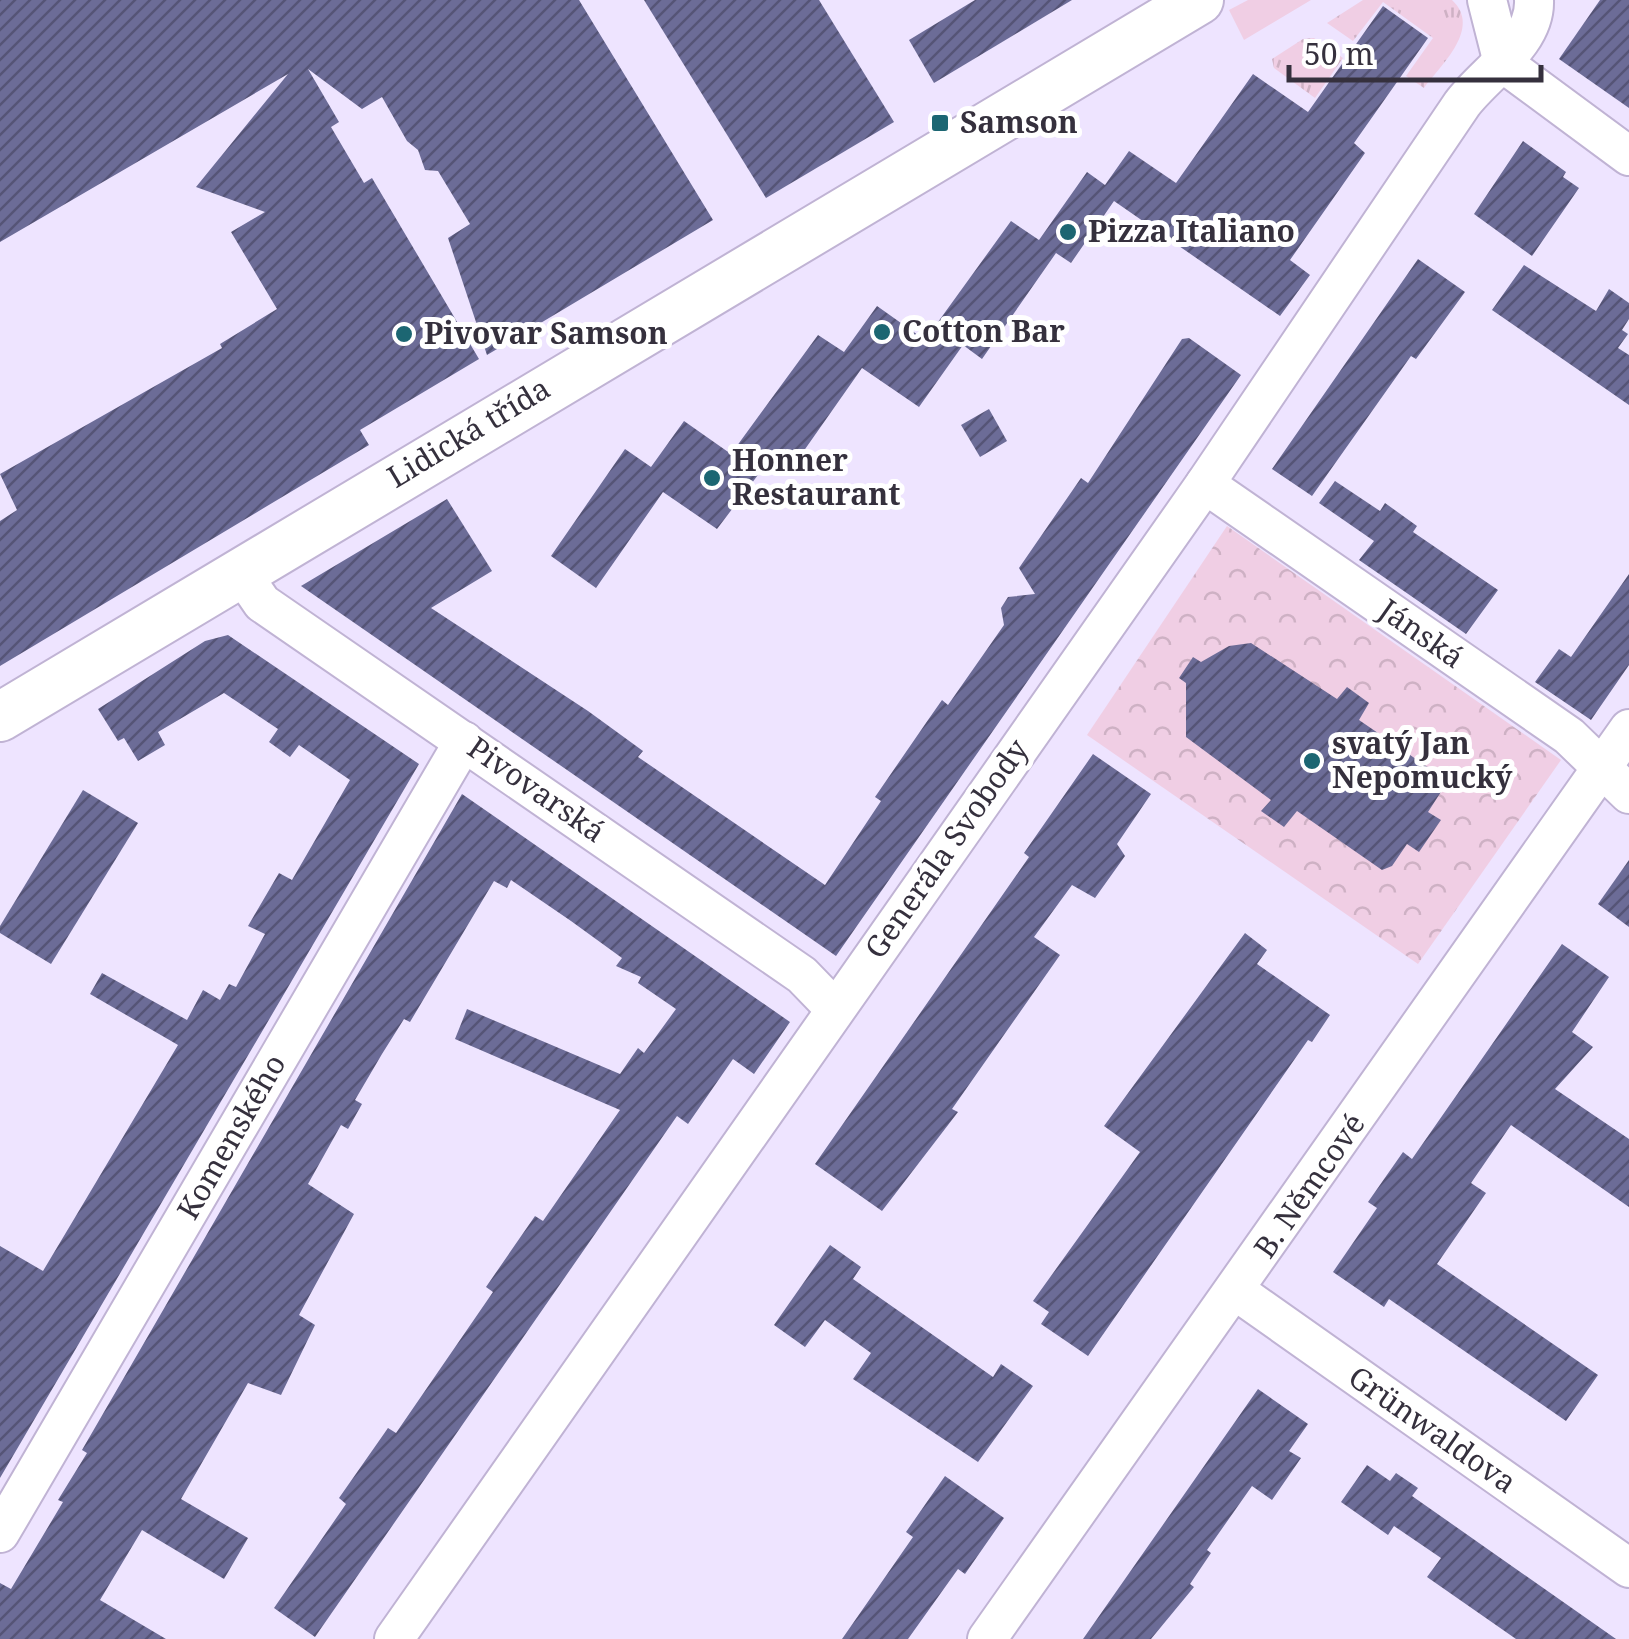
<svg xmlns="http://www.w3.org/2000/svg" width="1629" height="1639" viewBox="0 0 1629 1639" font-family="'Noto Serif',serif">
<defs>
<pattern id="grass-tufts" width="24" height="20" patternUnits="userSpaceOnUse" patternTransform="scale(2.5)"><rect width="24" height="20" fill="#f0cee4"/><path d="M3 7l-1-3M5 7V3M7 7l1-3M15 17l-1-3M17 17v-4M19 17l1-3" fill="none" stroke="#ceb1c4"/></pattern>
<pattern id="park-crowns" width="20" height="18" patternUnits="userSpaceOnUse" patternTransform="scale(2.5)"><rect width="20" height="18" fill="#f0cee4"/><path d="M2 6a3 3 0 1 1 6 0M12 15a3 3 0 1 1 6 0" fill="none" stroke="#ceb1c4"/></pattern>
<pattern id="building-hatch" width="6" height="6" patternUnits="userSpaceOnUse" patternTransform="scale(2.5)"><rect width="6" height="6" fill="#6c6c97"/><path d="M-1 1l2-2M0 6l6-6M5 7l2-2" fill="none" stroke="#555476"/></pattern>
</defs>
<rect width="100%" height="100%" fill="#eee4ff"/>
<g fill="url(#grass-tufts)">
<path d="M 1363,0 L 1452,0 C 1482,28 1442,64 1424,88 L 1406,76 L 1433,38 L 1383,2 L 1353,41 L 1327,23 Z"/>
<path d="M 1314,38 L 1343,58 L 1315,98 L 1274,68 L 1272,59 L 1303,39 Z"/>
</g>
<path fill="url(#park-crowns)" d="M 1227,526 L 1561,760 L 1418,964 L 1087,735 Z"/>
<path fill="#f0cee4" d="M 1248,0 L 1311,0 L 1244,40 L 1229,10 Z"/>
<g fill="url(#building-hatch)">
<path d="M 0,0 L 579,0 L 713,220 L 487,355 L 448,238 L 470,224 L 438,171 L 425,170 L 418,150 L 407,141 L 382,97 L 362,109 L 308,69 L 339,122 L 331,127 L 364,183 L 372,178 L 479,359 L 360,430 L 369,445 L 0,666 L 0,521 L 17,510 L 0,474 L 222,348 L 220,344 L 277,309 L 231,232 L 265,212 L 196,187 L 288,74 L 0,242 Z"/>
<path d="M 644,0 L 819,0 L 894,122 L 766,198 Z"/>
<path d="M 975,0 L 1072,0 L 934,83 L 909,40 Z"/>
<path d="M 1600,0 L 1629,0 L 1629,108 L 1559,59 Z"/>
<path d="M 1383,6 L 1428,38 L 1354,143 L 1365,153 L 1290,260 L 1310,275 L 1280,316 L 1114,201 L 1071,263 L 1056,253 L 982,359 L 963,345 L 919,407 L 862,368 L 789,472 L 770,459 L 717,529 L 663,492 L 596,588 L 551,556 L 625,449 L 651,467 L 684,421 L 731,454 L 818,335 L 844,352 L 877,306 L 925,340 L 1011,221 L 1039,240 L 1087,172 L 1105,185 L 1129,151 L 1176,183 L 1253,74 L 1308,112 Z"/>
<path d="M 1523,141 L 1566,172 L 1563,177 L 1579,188 L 1532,256 L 1474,214 Z"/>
<path d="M 1418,259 L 1465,292 L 1416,359 L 1411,356 L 1312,496 L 1272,469 Z"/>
<path d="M 1524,265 L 1596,311 L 1609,289 L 1629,303 L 1629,319 L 1622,330 L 1628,334 L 1618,348 L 1629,355 L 1629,405 L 1492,310 Z"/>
<path d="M 1189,338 L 1241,375 L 836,956 L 301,586 L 447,499 L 492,571 L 431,608 L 588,711 L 643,751 L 638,757 L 825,885 L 881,801 L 875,797 L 928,720 L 942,700 L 948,705 L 1004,625 L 1001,608 L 1008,597 L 1035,594 L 1019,568 L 1081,478 L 1088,483 L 1182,339 Z"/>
<path d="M 989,409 L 1007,441 L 980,457 L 961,425 Z"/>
<path d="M 1335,481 L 1380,511 L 1385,503 L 1417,526 L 1413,532 L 1498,590 L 1466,634 L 1359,560 L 1374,541 L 1319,503 Z"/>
<path d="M 1629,574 L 1629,665 L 1591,720 L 1535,682 L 1559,649 L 1571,657 Z"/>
<path d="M 228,635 L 419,764 L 0,1478 L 0,1246 L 43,1271 L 178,1045 L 90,994 L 102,973 L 187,1020 L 203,990 L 220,1000 L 229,984 L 236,987 L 265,934 L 248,926 L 279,873 L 292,880 L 350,780 L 299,745 L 290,757 L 269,742 L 278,729 L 224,693 L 158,732 L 165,745 L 138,761 L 124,738 L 118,741 L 98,709 L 205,641 Z"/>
<path d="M 1251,643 L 1337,699 L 1347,687 L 1369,703 L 1359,720 L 1448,781 L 1428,812 L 1441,820 L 1419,852 L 1407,844 L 1392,866 L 1382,870 L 1297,811 L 1284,827 L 1261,811 L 1271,800 L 1186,737 L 1186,683 L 1179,678 L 1193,657 L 1201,662 L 1229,646 Z"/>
<path d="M 1093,754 L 1151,794 L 1117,844 L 1125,856 L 1095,898 L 1072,885 L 1034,937 L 1060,955 L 952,1109 L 958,1112 L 882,1211 L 815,1164 L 1029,857 L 1024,853 Z"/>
<path d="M 83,790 L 138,823 L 51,964 L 0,933 L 0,926 Z"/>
<path d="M 462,794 L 790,1022 L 754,1074 L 733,1059 L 688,1124 L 677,1116 L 315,1637 L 274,1608 L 346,1504 L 339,1498 L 388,1428 L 396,1433 L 493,1292 L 486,1287 L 526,1229 L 535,1216 L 543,1221 L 620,1110 L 455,1039 L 467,1009 L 620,1074 L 638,1048 L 644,1053 L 676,1009 L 638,983 L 641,977 L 616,966 L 622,958 L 571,921 L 511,880 L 507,888 L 494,881 L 410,1022 L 404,1019 L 382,1054 L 355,1100 L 362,1104 L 348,1129 L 341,1125 L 308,1184 L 354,1214 L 299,1315 L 315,1325 L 281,1395 L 248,1383 L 181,1499 L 248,1538 L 224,1579 L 142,1530 L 100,1600 L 166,1639 L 0,1639 L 0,1583 L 11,1589 L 63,1502 L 58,1500 L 87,1453 L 82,1450 Z"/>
<path d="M 1629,860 L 1629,927 L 1598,904 Z"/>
<path d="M 1245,933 L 1267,950 L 1257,964 L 1330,1015 L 1312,1042 L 1308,1040 L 1088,1356 L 1041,1324 L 1049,1312 L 1033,1301 L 1140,1152 L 1104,1126 Z"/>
<path d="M 1562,944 L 1609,977 L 1572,1032 L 1593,1047 L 1555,1089 L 1629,1139 L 1629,1207 L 1511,1125 L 1471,1183 L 1486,1193 L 1437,1264 L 1598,1375 L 1566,1421 L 1389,1299 L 1384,1307 L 1333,1272 L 1377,1208 L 1368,1202 L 1403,1152 L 1412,1159 Z"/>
<path d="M 830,1245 L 861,1267 L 853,1279 L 993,1377 L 1001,1364 L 1033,1386 L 978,1462 L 853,1379 L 871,1353 L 825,1320 L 805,1347 L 774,1325 Z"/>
<path d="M 1258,1389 L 1308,1424 L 1289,1451 L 1301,1458 L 1272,1500 L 1252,1486 L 1207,1550 L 1211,1553 L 1190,1584 L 1194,1587 L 1151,1639 L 1083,1639 Z"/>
<path d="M 1367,1465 L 1390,1481 L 1396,1473 L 1418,1488 L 1412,1496 L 1616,1639 L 1516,1639 L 1427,1577 L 1441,1558 L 1394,1526 L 1388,1535 L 1341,1502 Z"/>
<path d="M 945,1476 L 1004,1518 L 965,1574 L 958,1569 L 908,1639 L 842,1639 L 913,1537 L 906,1532 Z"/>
</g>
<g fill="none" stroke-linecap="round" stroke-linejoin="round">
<g stroke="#c0b3d4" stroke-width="42">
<g id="minor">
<path d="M 1487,0 L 1503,63"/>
<path d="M 1503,63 L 1629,156"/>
<path d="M 1205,484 L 1569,736 L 1629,794"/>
<path d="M 240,571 L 262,603 L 802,975 L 834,1008"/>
<path d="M 1236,1291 L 1629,1568"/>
<path d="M 0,1533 L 464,741"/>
<path d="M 394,1639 L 1205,484 L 1462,104 C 1485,73 1536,43 1534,0"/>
<path d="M 987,1639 L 1629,729"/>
</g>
</g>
<g stroke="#c0b3d4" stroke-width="52">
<path id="tertiary" d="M 0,717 L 1199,0"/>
</g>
<use href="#minor" stroke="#fff" stroke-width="38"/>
<use href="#tertiary" stroke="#fff" stroke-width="48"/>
</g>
<g fill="#1c6672" stroke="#fff" stroke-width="4">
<rect x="930" y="113" width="20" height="20" rx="5"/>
<circle cx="1068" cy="232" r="10"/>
<circle cx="882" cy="332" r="10"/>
<circle cx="404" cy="334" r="10"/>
<circle cx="712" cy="478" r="10"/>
<circle cx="1312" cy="761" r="10"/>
</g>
<g text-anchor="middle" stroke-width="10" stroke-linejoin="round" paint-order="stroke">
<g font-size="30" font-weight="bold" fill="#35303d" stroke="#fff" text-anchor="start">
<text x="960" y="133">Samson</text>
<text x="1088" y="242">Pizza Italiano</text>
<text x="902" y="342">Cotton Bar</text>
<text x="424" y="344">Pivovar Samson</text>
<text x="732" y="471">Honner<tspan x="732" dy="34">Restaurant</tspan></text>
<text x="1332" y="754">svatý Jan<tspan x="1332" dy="34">Nepomucký</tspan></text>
</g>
<g font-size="30" fill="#35303d" stroke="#fff">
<text transform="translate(469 433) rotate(-31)" y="10">Lidická třída</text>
<text transform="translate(1421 634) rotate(35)" y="10">Jánská</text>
<text transform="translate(536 790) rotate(35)" y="10">Pivovarská</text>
<text transform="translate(947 849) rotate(-55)" y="10">Generála Svobody</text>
<text transform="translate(232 1137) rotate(-60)" y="10">Komenského</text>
<text transform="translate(1310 1186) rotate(-55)" y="10">B. Němcové</text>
<text transform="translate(1432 1430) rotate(35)" y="10">Grünwaldova</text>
</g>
</g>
<path d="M1289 65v15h252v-15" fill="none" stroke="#35303d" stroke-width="5"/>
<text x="1304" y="65" font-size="30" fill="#35303d" stroke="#ffffff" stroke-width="8" paint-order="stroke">50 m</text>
</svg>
